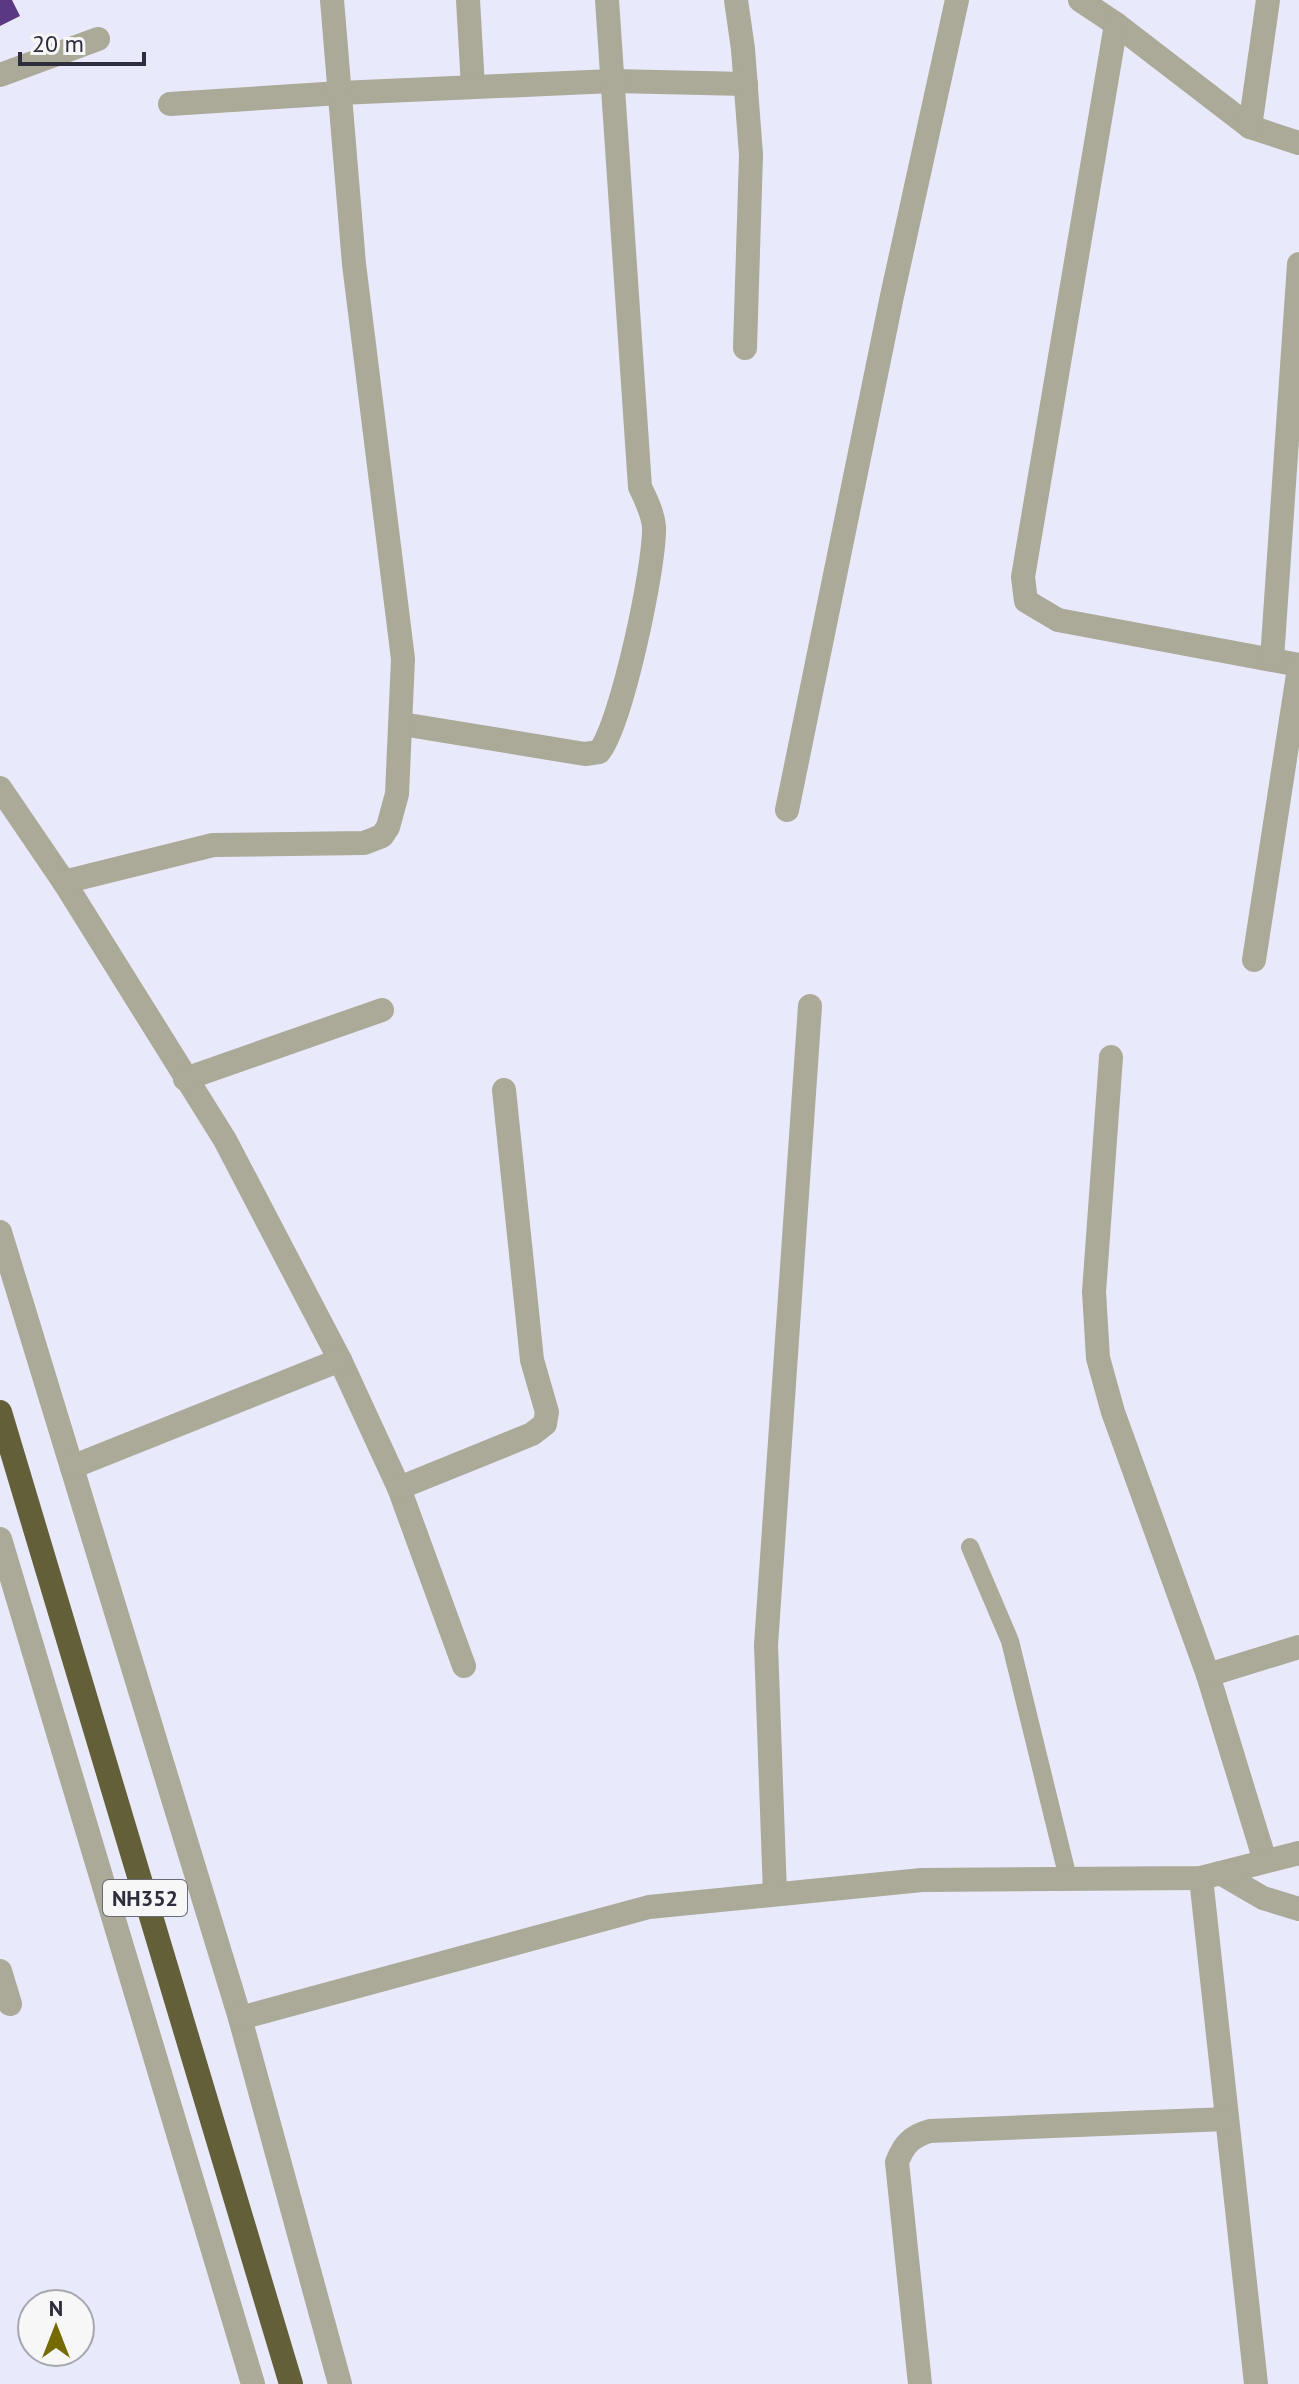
<svg xmlns="http://www.w3.org/2000/svg" width="1299" height="2384" viewBox="0 0 1299 2384" font-family="'PT Sans',sans-serif">
<rect width="100%" height="100%" fill="#e8e9fa"/>
<path fill="#5a3982" d="M 0,0 L 12,0 L 20,16 L 0,26 Z"/>
<g fill="none" stroke-linecap="round" stroke-linejoin="round">
<path stroke="#aba997" stroke-width="18" d="M 970,1547 L 1010,1641 L 1068,1878"/>
<g stroke="#aba997" stroke-width="24">
<path d="M 468,0 L 473,87"/>
<path d="M 736,0 L 743,49 L 751,155 L 745,348"/>
<path d="M 1080,0 L 1116,24 L 1250,127 L 1299,143"/>
<path d="M 1116,24 L 1023,577 L 1026,601 L 1058,620 L 1299,665"/>
<path d="M 0,75 L 98,39"/>
<path d="M 170,104 L 340,93 L 613,81 L 746,84"/>
<path d="M 1250,127 L 1268,0"/>
<path d="M 1272,659 L 1299,264"/>
<path d="M 402,724 L 585,754 L 599,752 C 622,723 655,566 654,527 C 653,513 646,500 640,487 L 607,0"/>
<path d="M 0,788 L 64,882 L 225,1140 L 340,1360 L 399,1488 L 464,1666"/>
<path d="M 787,810 L 892,296 L 957,0"/>
<path d="M 64,882 L 213,845 L 364,843 L 382,836 L 388,827 L 397,794 L 403,659 L 354,264 L 332,0"/>
<path d="M 1254,960 L 1299,668"/>
<path d="M 1111,1057 L 1094,1292 L 1098,1358 L 1113,1412 L 1208,1675 L 1265,1861"/>
<path d="M 185,1079 L 382,1010"/>
<path d="M 0,1232 L 240,2018 L 340,2384"/>
<path d="M 72,1467 L 340,1360"/>
<path d="M 399,1488 L 532,1434 L 545,1424 L 547,1412 L 532,1360 L 504,1090"/>
<path d="M 0,1539 L 253,2384"/>
<path d="M 1208,1675 L 1299,1647"/>
<path d="M 1220,1873 L 1263,1898 L 1299,1909"/>
<path d="M 1201,1878 L 1256,2384"/>
<path d="M 775,1894 L 766,1645 L 810,1006"/>
<path d="M 0,1971 L 10,2004"/>
<path d="M 240,2018 L 649,1907 L 922,1880 L 1201,1878 L 1299,1853"/>
<path d="M 920,2384 L 897,2162 C 904,2144 912,2136 930,2131 L 1227,2119"/>
</g>
<path stroke="#635f38" stroke-width="24" d="M 0,1412 L 291,2384"/>
</g>
<g text-anchor="middle" stroke-width="8" stroke-linejoin="round" paint-order="stroke">
<rect fill="#f7f7f7" stroke="#6a6a75" stroke-width="2" x="103" y="1880" width="84" height="36" rx="6"/>
<g font-size="22" font-weight="bold" fill="#2d2d3d">
<text x="145" y="1906">NH352</text>
</g>
</g>
<g transform="translate(56 2328)"><circle r="38" fill="#f7f7f7" stroke="#a6a6ad" stroke-width="2"/>
<path d="M0-6L14 30L0 20L-14 30Z" fill="#756a02"/>
<text y="-12" font-size="22" font-weight="bold" text-anchor="middle" fill="#2d2d3d">N</text>
</g>
<path d="M20 52v12h124v-12" fill="none" stroke="#2d2d3d" stroke-width="4"/>
<text x="32" y="52" font-size="24" fill="#2d2d3d" stroke="#f7f7f7" stroke-width="6" paint-order="stroke">20 m</text>
</svg>
